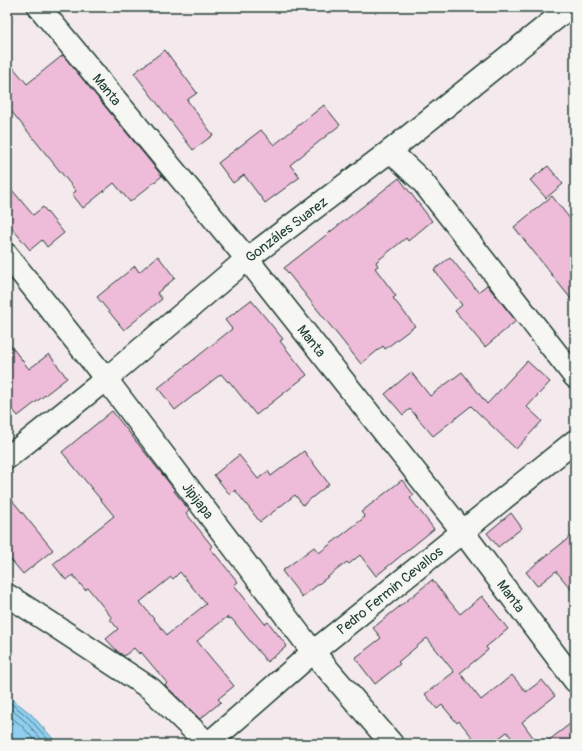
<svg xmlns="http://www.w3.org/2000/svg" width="582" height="751" viewBox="0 0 582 751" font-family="Pangolin,sans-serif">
<rect width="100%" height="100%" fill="#f4eaed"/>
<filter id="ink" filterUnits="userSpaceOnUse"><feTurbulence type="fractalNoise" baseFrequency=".025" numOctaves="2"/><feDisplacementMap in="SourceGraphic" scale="8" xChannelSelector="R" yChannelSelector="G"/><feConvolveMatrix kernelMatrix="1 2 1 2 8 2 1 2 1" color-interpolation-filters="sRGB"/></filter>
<g filter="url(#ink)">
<path fill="#8fcef0" stroke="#6294a5" d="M 7,695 L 31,714 L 55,741 L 59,744 L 7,744 Z"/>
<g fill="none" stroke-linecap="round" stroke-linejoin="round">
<g stroke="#4c777f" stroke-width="1">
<path d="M 7,700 L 28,717 L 52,744"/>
<path d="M 7,706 L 25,721 L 46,744"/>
<path d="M 7,714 L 21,725 L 38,744"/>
</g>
</g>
<g fill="#eebbd9" stroke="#1f3d34" fill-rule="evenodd">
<path d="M 165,50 L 197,93 L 187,100 L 213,135 L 193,150 L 134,73 Z"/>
<path d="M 63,55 L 162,176 L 130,202 L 114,183 L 83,208 L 72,194 L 76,191 L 7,106 L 7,60 L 27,84 Z"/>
<path d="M 324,105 L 340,125 L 290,165 L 300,177 L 265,203 L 244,175 L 233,183 L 218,163 L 261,130 L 274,145 Z"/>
<path d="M 548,166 L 563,184 L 546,198 L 530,180 Z"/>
<path d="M 399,178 L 432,221 L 408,241 L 406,238 L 376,262 L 378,266 L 375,268 L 396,296 L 393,298 L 415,326 L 385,349 L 383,346 L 361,364 L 284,268 Z"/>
<path d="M 7,184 L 33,215 L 43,207 L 64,233 L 47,247 L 42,240 L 30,250 L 7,222 Z"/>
<path d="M 552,196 L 575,225 L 575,304 L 514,227 Z"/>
<path d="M 158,256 L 175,278 L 157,293 L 162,299 L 124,330 L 97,297 L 135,266 L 139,272 Z"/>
<path d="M 450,257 L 478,292 L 487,285 L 516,321 L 485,347 L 455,311 L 462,305 L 434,270 Z"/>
<path d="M 251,300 L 283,339 L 280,341 L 307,375 L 256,415 L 229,381 L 228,382 L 221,374 L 175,410 L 158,388 L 232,329 L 225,320 Z"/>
<path d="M 7,341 L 29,369 L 49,354 L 67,378 L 18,416 L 7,403 Z"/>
<path d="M 527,361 L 550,382 L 527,407 L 542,421 L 516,449 L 471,406 L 433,436 L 410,409 L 403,415 L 385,394 L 411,372 L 430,396 L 462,372 L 487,404 Z"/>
<path d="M 112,411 L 170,484 L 175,490 L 174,491 L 189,510 L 186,513 L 212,546 L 210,548 L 238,582 L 234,585 L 265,624 L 268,622 L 287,646 L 267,662 L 231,618 L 229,619 L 227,617 L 197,641 L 234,686 L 218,699 L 221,702 L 200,719 L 165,685 L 167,683 L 141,652 L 139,654 L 134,648 L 124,656 L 117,651 L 106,639 L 118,629 L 110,619 L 112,618 L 88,588 L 85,590 L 73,575 L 66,580 L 53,564 L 114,516 L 62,452 ZM 180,572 L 206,604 L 167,635 L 140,602 L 171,577 L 173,579 Z"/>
<path d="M 304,451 L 329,484 L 303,505 L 295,495 L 260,522 L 235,490 L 230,495 L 214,475 L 239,455 L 258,479 L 268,471 L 271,476 Z"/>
<path d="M 402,480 L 414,495 L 410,498 L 434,529 L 376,576 L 360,555 L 349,564 L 347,562 L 302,597 L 282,571 L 314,547 L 319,553 L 365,517 L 361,512 Z"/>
<path d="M 7,494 L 53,550 L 23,574 L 7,555 Z"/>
<path d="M 511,513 L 522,528 L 498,547 L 487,533 Z"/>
<path d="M 575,533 L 575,594 L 556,571 L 537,586 L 526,572 Z"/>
<path d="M 432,580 L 460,614 L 482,596 L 508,629 L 486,647 L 488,650 L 460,673 L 481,700 L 512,675 L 526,692 L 542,680 L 555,696 L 522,722 L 538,744 L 516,744 L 507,732 L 491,744 L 478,744 L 459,721 L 457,723 L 442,705 L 437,709 L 425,694 L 454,672 L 427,638 L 398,662 L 400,664 L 375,684 L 355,658 L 381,638 L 373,628 Z"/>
<path d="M 575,720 L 575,744 L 544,744 Z"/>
</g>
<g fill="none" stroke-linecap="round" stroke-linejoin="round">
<g stroke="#1f3d34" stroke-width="25">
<g id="minor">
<path id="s1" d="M 39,7 L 247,259 L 463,532 L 575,681"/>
<path d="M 390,151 L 422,181 L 575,377"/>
<path id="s2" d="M 7,255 L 106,379 L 313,652 L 392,744"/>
<path id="s3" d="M 7,458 L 106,379 L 247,259 L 390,151 L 570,7"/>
<path d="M 7,595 L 49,622 L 151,689 L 208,744"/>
<path id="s4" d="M 208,744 L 313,652 L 575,441"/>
</g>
</g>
<use href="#minor" stroke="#f6f6f2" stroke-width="22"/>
</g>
</g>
<g text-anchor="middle" stroke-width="3.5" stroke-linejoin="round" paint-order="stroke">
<g font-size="14" fill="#1f3d34" stroke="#f6f6f2">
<text dy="5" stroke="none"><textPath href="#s1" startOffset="107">Manta</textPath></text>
<text dy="5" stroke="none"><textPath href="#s3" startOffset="361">Gonzáles Suarez</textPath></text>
<text dy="5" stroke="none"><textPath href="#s1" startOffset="431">Manta</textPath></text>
<text dy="5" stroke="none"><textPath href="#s2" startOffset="311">Jipijapa</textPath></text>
<text dy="5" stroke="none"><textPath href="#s4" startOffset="238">Pedro Fermin Cevallos</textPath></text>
<text dy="5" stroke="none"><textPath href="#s1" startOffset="755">Manta</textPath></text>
</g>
</g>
<rect width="582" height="751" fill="none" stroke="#f6f6f2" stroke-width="24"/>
<rect x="12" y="12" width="558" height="727" fill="none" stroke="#1f3d34" stroke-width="1.5" filter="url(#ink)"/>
</svg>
